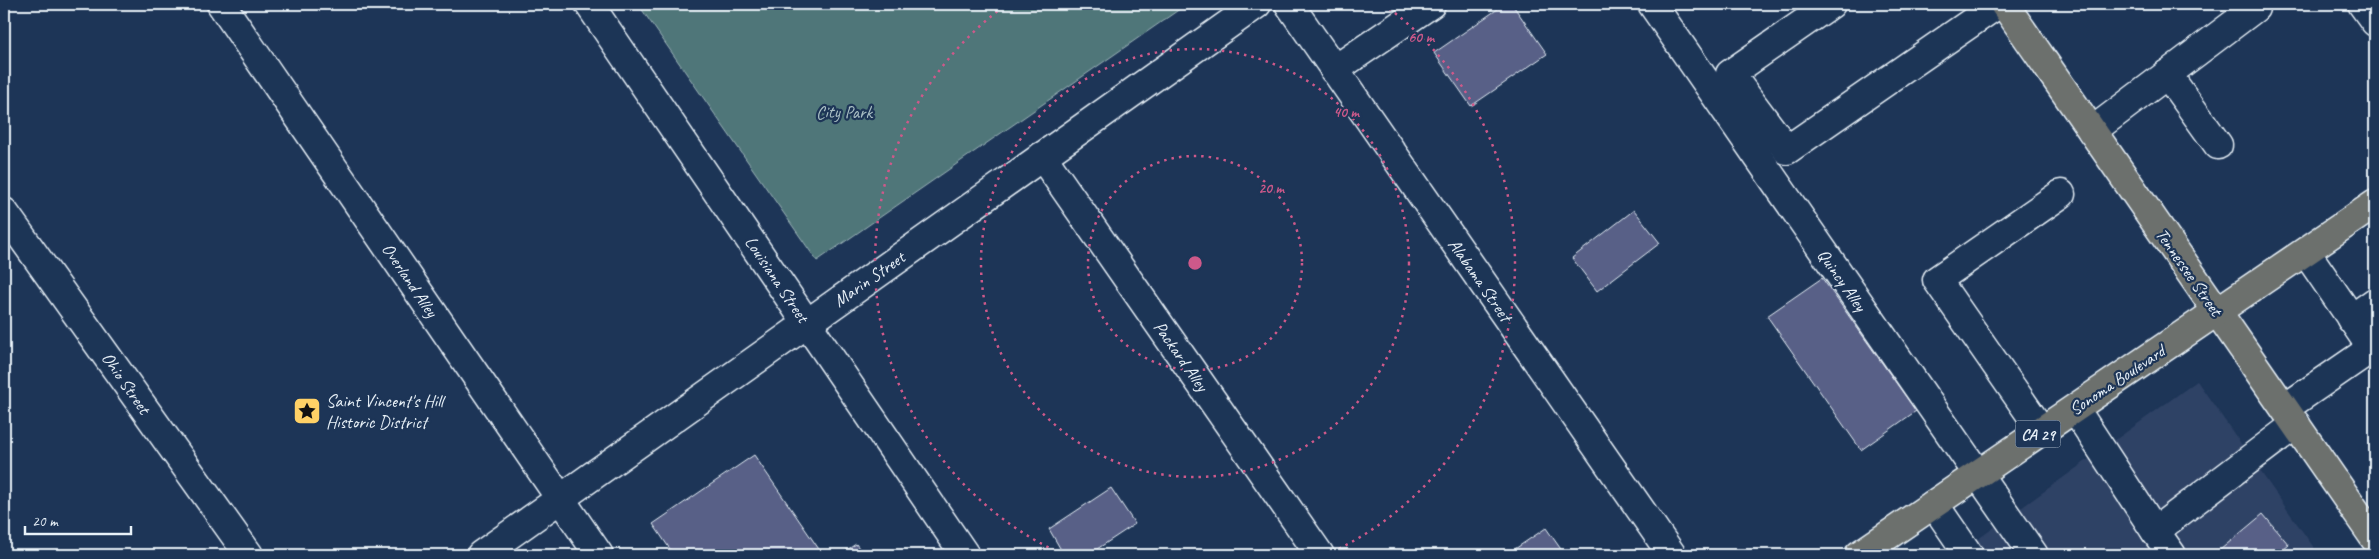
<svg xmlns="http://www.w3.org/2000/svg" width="2379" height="559" viewBox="0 0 2379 559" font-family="Caveat,sans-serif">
<rect width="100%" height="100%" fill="#1d3557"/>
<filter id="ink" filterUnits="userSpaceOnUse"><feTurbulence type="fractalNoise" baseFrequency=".02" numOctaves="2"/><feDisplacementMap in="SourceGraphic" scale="10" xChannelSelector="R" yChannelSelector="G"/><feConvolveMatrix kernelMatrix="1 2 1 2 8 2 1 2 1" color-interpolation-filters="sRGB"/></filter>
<g filter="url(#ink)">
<path fill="#2f4265" d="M 2197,381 L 2319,555 L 1956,555 Z"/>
<path fill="#507679" stroke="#9cb4b8" d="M 638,4 L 1187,4 L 817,261 Z"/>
<g fill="#586087" stroke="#e8f1f8">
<path d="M 1505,4 L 1512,4 L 1547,54 L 1471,106 L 1434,53 Z"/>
<path d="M 1634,210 L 1660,243 L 1597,291 L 1572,258 Z"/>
<path d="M 1822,278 L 1916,411 L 1861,450 L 1767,316 Z"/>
<path d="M 754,455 L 823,555 L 674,555 L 653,524 Z"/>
<path d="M 1111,488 L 1135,524 L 1088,555 L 1064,555 L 1049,529 Z"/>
<path d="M 2263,514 L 2289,545 L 2277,555 L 2214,555 Z"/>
<path d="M 1546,528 L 1565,555 L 1506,555 Z"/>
<path d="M 856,544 L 864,555 L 839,555 Z"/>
</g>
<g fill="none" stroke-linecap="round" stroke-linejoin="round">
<g stroke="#e8f1f8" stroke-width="31">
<g id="minor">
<path d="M 221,4 L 599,555"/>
<path d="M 589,4 L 965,555"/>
<path d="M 1289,4 L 1672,555"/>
<path d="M 1652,4 L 2034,555"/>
<path d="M 1831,4 L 1730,74 L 1787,150 L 1998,4"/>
<path d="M 2362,4 L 2375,22"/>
<path d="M 1334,70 L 1431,4"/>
<path d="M 2167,74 L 2218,145"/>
<path d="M 2092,131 L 2255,8"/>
<path d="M 1042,156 L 1320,555"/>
<path d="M 4,212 L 249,555"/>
<path d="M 2306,252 L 2375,353"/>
<path d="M 2351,319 L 2375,302"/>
<path d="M 2285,408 L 2375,346"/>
<path d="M 2075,409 L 2155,531 L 2296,424"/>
<path d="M 2042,431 L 1937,280 L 2061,194"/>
<path d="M 1934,504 L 1969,555"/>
<path d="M 2155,531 L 2172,555"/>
<path d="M 481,555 L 1257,4"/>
</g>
</g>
<g stroke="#e8f1f8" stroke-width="31">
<g id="major">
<path d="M 2004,4 L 2375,539"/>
<path d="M 1859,555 L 2375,204"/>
</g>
</g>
<use href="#minor" stroke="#1d3557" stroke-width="28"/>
<use href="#major" stroke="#6c706d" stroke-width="28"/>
</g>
</g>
<g fill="none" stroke="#cd598a" stroke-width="2.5" stroke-dasharray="2.5 5">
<circle cx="1195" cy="263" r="107"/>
<circle cx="1195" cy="263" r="214"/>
<path d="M1062 554A320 320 0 0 1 1007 4M1383 4A320 320 0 0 1 1328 554"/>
</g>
<defs>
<g id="sight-square" transform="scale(1.4375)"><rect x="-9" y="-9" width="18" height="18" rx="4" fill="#ffd166" stroke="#1d3557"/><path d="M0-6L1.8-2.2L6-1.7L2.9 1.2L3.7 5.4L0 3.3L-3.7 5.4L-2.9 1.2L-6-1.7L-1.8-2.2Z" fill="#111"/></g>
</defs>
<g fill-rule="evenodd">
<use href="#sight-square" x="307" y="411"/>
</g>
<g text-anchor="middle" stroke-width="4.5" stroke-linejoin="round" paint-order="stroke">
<rect fill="#1d3557" stroke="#abb9c8" stroke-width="1" x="2015.5" y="420.5" width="45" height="27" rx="4"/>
<g font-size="16" font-weight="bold" fill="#e8f1f8">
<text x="2038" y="440">CA 29</text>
</g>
<g font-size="18" fill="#abc0c5" stroke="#1d3557">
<text x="844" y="118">City Park</text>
</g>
<g font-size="18" fill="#e8f1f8" stroke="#1d3557">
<text transform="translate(2189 272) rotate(55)" y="6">Tennessee Street</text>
<text transform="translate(777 279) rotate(56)" y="6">Louisiana Street</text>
<text transform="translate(869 279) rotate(-35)" y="6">Marin Street</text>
<text transform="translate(410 280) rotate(56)" y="6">Overland Alley</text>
<text transform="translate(1480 280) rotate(55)" y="6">Alabama Street</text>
<text transform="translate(1842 280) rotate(55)" y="6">Quincy Alley</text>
<text transform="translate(1181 356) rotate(55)" y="6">Packard Alley</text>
<text transform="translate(2117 380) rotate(-34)" y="6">Sonoma Boulevard</text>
<text transform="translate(126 383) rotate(55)" y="6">Ohio Street</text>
</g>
<g font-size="18" fill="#e8f1f8" stroke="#1d3557" text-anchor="start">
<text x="326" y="407">Saint Vincent's Hill<tspan x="326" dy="21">Historic District</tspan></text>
</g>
</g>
<circle cx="1195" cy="263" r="8" fill="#cd598a" stroke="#1d3557" stroke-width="2.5"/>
<g font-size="15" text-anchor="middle" font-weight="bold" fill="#cd598a" stroke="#1d3557" stroke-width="4.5" stroke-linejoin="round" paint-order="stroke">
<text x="1421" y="42">60 m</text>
<text x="1346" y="117">40 m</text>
<text x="1271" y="193">20 m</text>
</g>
<rect width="2379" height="559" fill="none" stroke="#1d3557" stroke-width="20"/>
<rect x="10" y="10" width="2359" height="539" fill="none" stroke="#e8f1f8" stroke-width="2" filter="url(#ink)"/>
<path d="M25 526v8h106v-8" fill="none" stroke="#e8f1f8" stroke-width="2.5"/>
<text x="32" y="526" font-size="15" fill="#e8f1f8" stroke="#1d3557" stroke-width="4" paint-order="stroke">20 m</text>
</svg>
